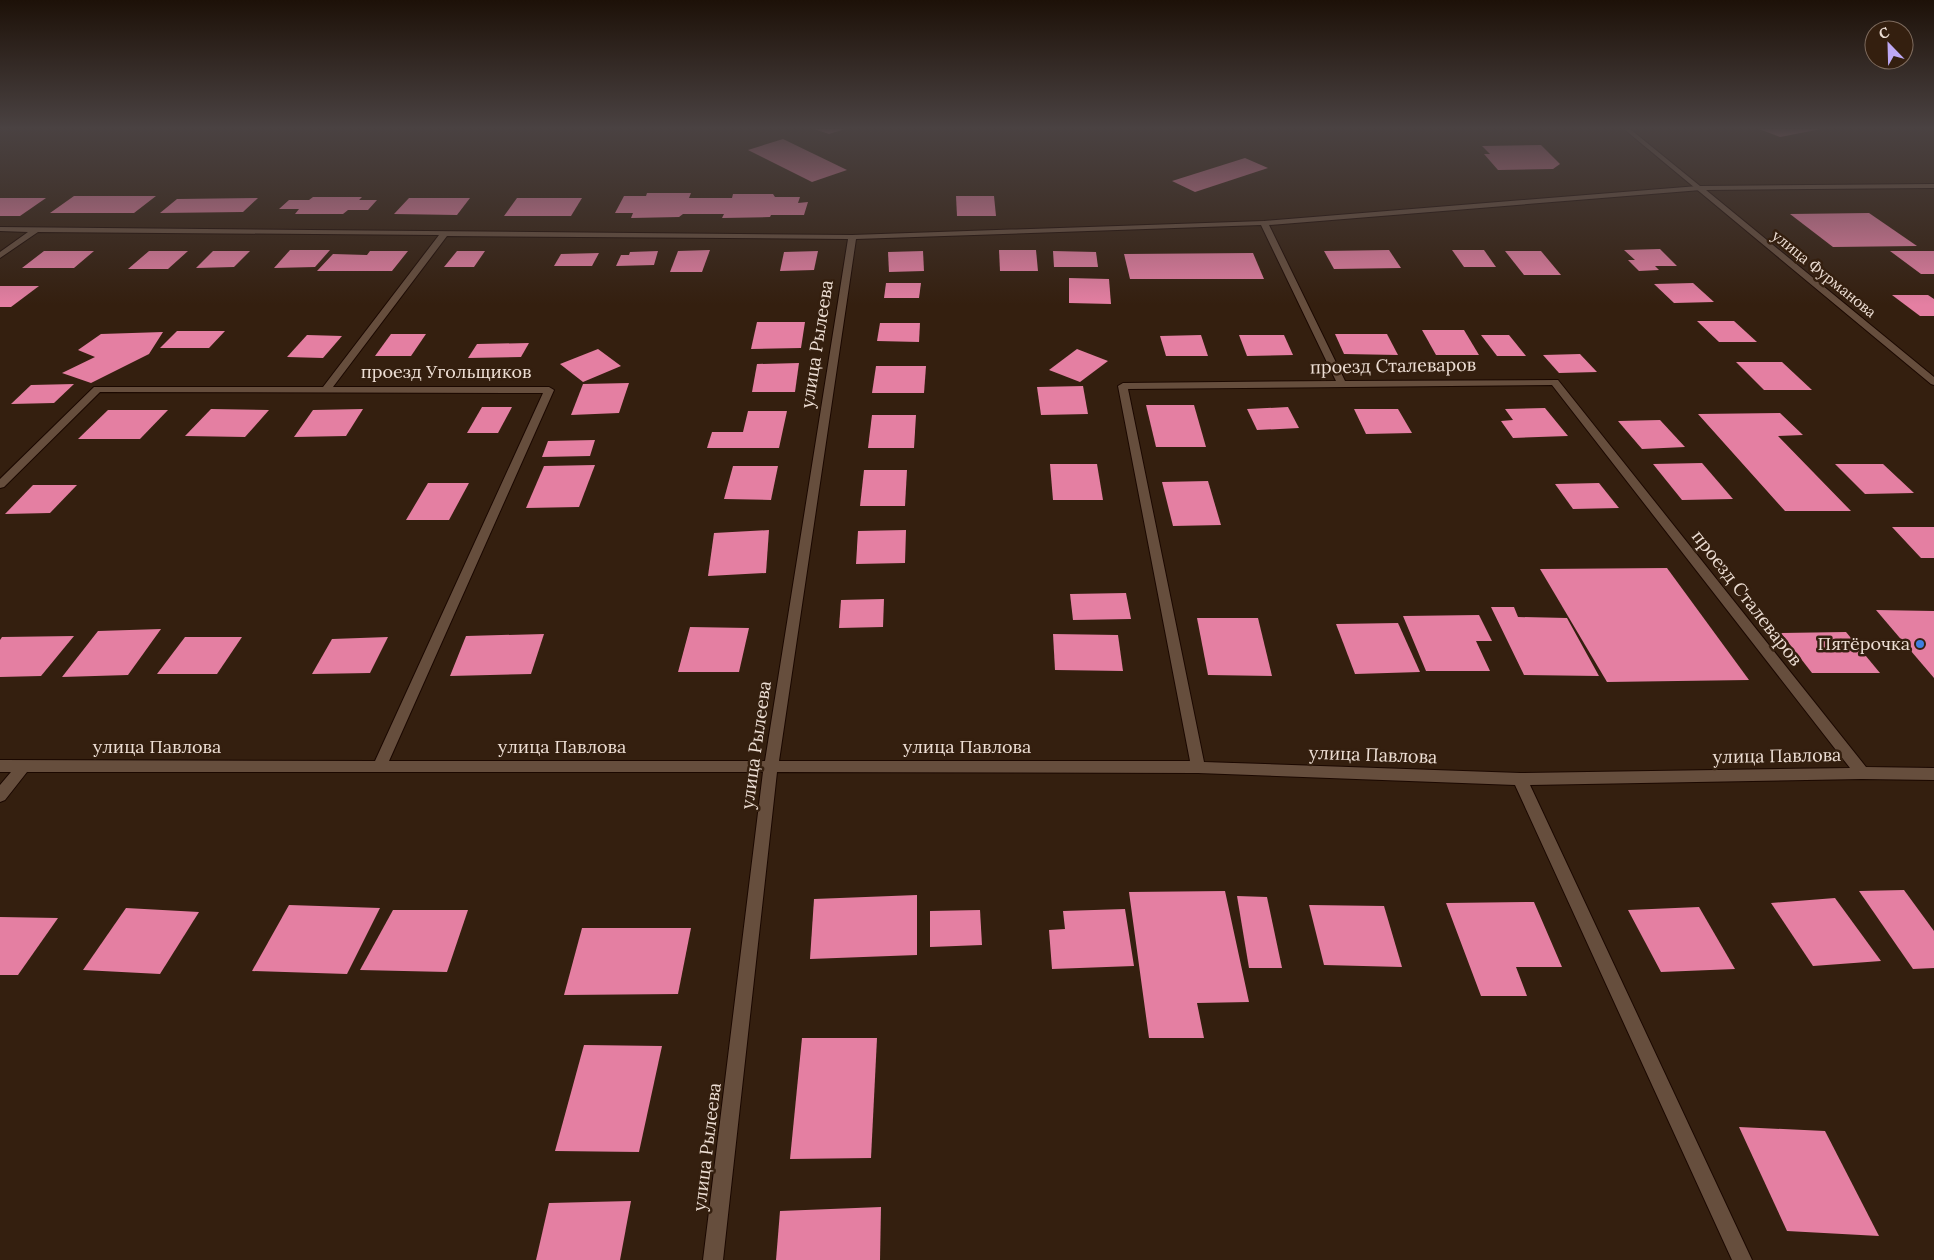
<svg xmlns="http://www.w3.org/2000/svg" width="1934" height="1260" viewBox="0 0 1934 1260" font-family="Lora,serif">
<rect width="100%" height="100%" fill="#341f0f"/>
<g fill="#e47fa2">
<path d="M 814,129 L 845,129 L 829,134 Z"/>
<path d="M 1759,129 L 1821,129 L 1780,137 Z"/>
<path d="M 783,139 L 847,170 L 812,182 L 748,150 Z"/>
<path d="M 1541,145 L 1560,164 L 1553,169 L 1498,170 L 1484,154 L 1490,154 L 1482,146 Z"/>
<path d="M 1245,158 L 1268,168 L 1195,192 L 1172,181 Z"/>
<path d="M 647,193 L 691,193 L 689,198 L 732,198 L 733,194 L 773,194 L 775,197 L 800,197 L 798,203 L 808,202 L 804,215 L 771,215 L 770,217 L 722,218 L 724,214 L 683,214 L 679,217 L 631,218 L 633,213 L 615,213 L 624,196 L 646,196 Z"/>
<path d="M 74,196 L 156,196 L 134,213 L 50,213 Z"/>
<path d="M 956,196 L 994,196 L 996,216 L 957,216 Z"/>
<path d="M 313,197 L 362,197 L 359,200 L 377,200 L 368,210 L 348,210 L 343,214 L 295,214 L 299,209 L 279,209 L 289,200 L 309,200 Z"/>
<path d="M 0,198 L 46,198 L 20,216 L 0,216 Z"/>
<path d="M 258,198 L 243,212 L 160,213 L 177,199 Z"/>
<path d="M 409,198 L 470,198 L 457,215 L 394,214 Z"/>
<path d="M 517,198 L 582,198 L 571,216 L 504,216 Z"/>
<path d="M 1869,213 L 1917,246 L 1833,247 L 1790,214 Z"/>
<path d="M 1660,249 L 1677,266 L 1655,266 L 1659,270 L 1639,271 L 1628,260 L 1635,260 L 1624,250 Z"/>
<path d="M 290,250 L 330,250 L 315,267 L 274,268 Z"/>
<path d="M 710,250 L 702,272 L 670,272 L 678,251 Z"/>
<path d="M 999,250 L 1036,250 L 1038,271 L 1000,271 Z"/>
<path d="M 1389,250 L 1401,268 L 1334,269 L 1324,251 Z"/>
<path d="M 1452,250 L 1484,250 L 1496,267 L 1464,267 Z"/>
<path d="M 44,251 L 94,251 L 74,268 L 22,268 Z"/>
<path d="M 149,251 L 188,251 L 168,269 L 128,269 Z"/>
<path d="M 213,251 L 250,251 L 234,267 L 196,268 Z"/>
<path d="M 370,251 L 408,251 L 392,271 L 317,271 L 333,254 L 367,255 Z"/>
<path d="M 457,251 L 485,251 L 474,267 L 444,267 Z"/>
<path d="M 658,251 L 654,265 L 616,266 L 621,255 L 629,255 L 630,252 Z"/>
<path d="M 818,251 L 814,270 L 780,271 L 784,252 Z"/>
<path d="M 923,251 L 924,271 L 889,272 L 888,252 Z"/>
<path d="M 1053,251 L 1096,252 L 1098,267 L 1054,267 Z"/>
<path d="M 1505,251 L 1541,251 L 1561,275 L 1524,275 Z"/>
<path d="M 1890,251 L 1934,251 L 1934,274 L 1921,274 Z"/>
<path d="M 599,253 L 592,266 L 554,266 L 561,254 Z"/>
<path d="M 1253,253 L 1264,279 L 1130,279 L 1124,254 Z"/>
<path d="M 1069,278 L 1109,279 L 1111,304 L 1069,303 Z"/>
<path d="M 886,283 L 921,283 L 919,298 L 884,298 Z"/>
<path d="M 1693,283 L 1714,302 L 1674,303 L 1654,284 Z"/>
<path d="M 0,286 L 39,286 L 11,307 L 0,307 Z"/>
<path d="M 1892,295 L 1928,295 L 1934,299 L 1934,316 L 1920,316 Z"/>
<path d="M 1697,321 L 1734,321 L 1757,342 L 1719,342 Z"/>
<path d="M 757,322 L 805,322 L 801,348 L 751,349 Z"/>
<path d="M 880,323 L 920,323 L 919,342 L 877,341 Z"/>
<path d="M 1422,330 L 1464,330 L 1479,355 L 1436,355 Z"/>
<path d="M 177,331 L 225,331 L 209,348 L 160,348 Z"/>
<path d="M 163,332 L 149,354 L 91,383 L 62,373 L 95,357 L 78,350 L 101,334 Z"/>
<path d="M 391,334 L 426,334 L 411,356 L 375,356 Z"/>
<path d="M 1335,334 L 1387,334 L 1398,355 L 1344,354 Z"/>
<path d="M 307,335 L 342,336 L 323,358 L 287,357 Z"/>
<path d="M 1201,335 L 1208,356 L 1166,356 L 1160,336 Z"/>
<path d="M 1239,335 L 1284,335 L 1293,355 L 1247,356 Z"/>
<path d="M 1481,335 L 1509,335 L 1526,356 L 1497,356 Z"/>
<path d="M 529,343 L 521,357 L 468,358 L 477,344 Z"/>
<path d="M 598,349 L 621,366 L 583,382 L 560,364 Z"/>
<path d="M 1077,349 L 1108,361 L 1080,382 L 1049,370 Z"/>
<path d="M 1580,354 L 1597,372 L 1559,373 L 1543,355 Z"/>
<path d="M 1736,362 L 1782,362 L 1812,390 L 1764,390 Z"/>
<path d="M 799,363 L 795,392 L 752,392 L 757,364 Z"/>
<path d="M 876,366 L 926,366 L 924,393 L 872,393 Z"/>
<path d="M 629,383 L 619,413 L 571,415 L 583,384 Z"/>
<path d="M 74,384 L 54,403 L 11,404 L 31,385 Z"/>
<path d="M 1083,386 L 1088,414 L 1041,415 L 1037,387 Z"/>
<path d="M 1146,405 L 1194,405 L 1206,447 L 1156,447 Z"/>
<path d="M 482,407 L 512,407 L 498,433 L 467,433 Z"/>
<path d="M 1288,407 L 1299,428 L 1257,430 L 1247,409 Z"/>
<path d="M 1545,408 L 1568,436 L 1513,438 L 1501,421 L 1513,420 L 1505,409 Z"/>
<path d="M 211,409 L 269,410 L 245,437 L 185,436 Z"/>
<path d="M 363,409 L 346,436 L 294,437 L 313,410 Z"/>
<path d="M 1354,409 L 1398,409 L 1412,433 L 1366,434 Z"/>
<path d="M 108,410 L 168,410 L 140,439 L 78,439 Z"/>
<path d="M 748,411 L 787,411 L 779,448 L 707,448 L 712,432 L 743,432 Z"/>
<path d="M 1780,413 L 1803,435 L 1778,436 L 1851,511 L 1785,511 L 1698,414 Z"/>
<path d="M 872,415 L 916,415 L 914,448 L 868,448 Z"/>
<path d="M 1660,420 L 1685,447 L 1642,449 L 1618,421 Z"/>
<path d="M 595,440 L 590,456 L 542,457 L 548,441 Z"/>
<path d="M 1702,463 L 1733,499 L 1682,500 L 1653,464 Z"/>
<path d="M 1050,464 L 1097,464 L 1103,500 L 1053,500 Z"/>
<path d="M 1835,464 L 1883,464 L 1914,493 L 1865,494 Z"/>
<path d="M 595,465 L 579,507 L 526,508 L 544,466 Z"/>
<path d="M 733,466 L 778,466 L 771,500 L 724,499 Z"/>
<path d="M 864,470 L 907,470 L 905,506 L 860,506 Z"/>
<path d="M 1208,481 L 1221,525 L 1173,526 L 1162,482 Z"/>
<path d="M 428,483 L 469,483 L 449,520 L 406,520 Z"/>
<path d="M 1599,483 L 1619,508 L 1573,509 L 1555,484 Z"/>
<path d="M 33,485 L 77,485 L 50,513 L 5,514 Z"/>
<path d="M 1892,527 L 1934,527 L 1934,558 L 1921,558 Z"/>
<path d="M 769,530 L 766,573 L 708,576 L 714,533 Z"/>
<path d="M 906,530 L 905,563 L 856,564 L 858,531 Z"/>
<path d="M 1667,568 L 1749,680 L 1607,682 L 1540,569 Z"/>
<path d="M 1126,593 L 1131,619 L 1073,620 L 1070,594 Z"/>
<path d="M 884,599 L 883,627 L 839,628 L 841,600 Z"/>
<path d="M 1491,607 L 1514,607 L 1518,617 L 1567,618 L 1599,676 L 1524,675 Z"/>
<path d="M 1876,610 L 1934,611 L 1934,678 Z"/>
<path d="M 1479,615 L 1492,641 L 1476,641 L 1490,671 L 1426,671 L 1403,616 Z"/>
<path d="M 1197,618 L 1258,618 L 1272,676 L 1208,675 Z"/>
<path d="M 1398,623 L 1420,672 L 1355,674 L 1336,624 Z"/>
<path d="M 690,627 L 749,628 L 739,672 L 678,672 Z"/>
<path d="M 161,629 L 128,675 L 62,677 L 98,631 Z"/>
<path d="M 1846,632 L 1880,673 L 1812,673 L 1781,633 Z"/>
<path d="M 544,634 L 531,674 L 450,676 L 466,636 Z"/>
<path d="M 1053,634 L 1118,635 L 1123,671 L 1055,670 Z"/>
<path d="M 74,636 L 41,676 L 0,677 L 0,640 L 2,637 Z"/>
<path d="M 185,637 L 242,637 L 217,674 L 157,674 Z"/>
<path d="M 388,637 L 370,673 L 312,674 L 332,639 Z"/>
<path d="M 1904,890 L 1934,931 L 1934,968 L 1913,969 L 1859,891 Z"/>
<path d="M 1225,891 L 1249,1002 L 1197,1003 L 1204,1038 L 1149,1038 L 1129,892 Z"/>
<path d="M 917,895 L 917,955 L 810,959 L 814,899 Z"/>
<path d="M 1237,896 L 1267,897 L 1282,968 L 1249,968 Z"/>
<path d="M 1835,898 L 1881,961 L 1813,966 L 1771,903 Z"/>
<path d="M 1534,902 L 1562,967 L 1516,967 L 1527,996 L 1481,996 L 1446,903 Z"/>
<path d="M 289,905 L 380,908 L 347,974 L 252,971 Z"/>
<path d="M 1309,905 L 1384,906 L 1402,967 L 1324,965 Z"/>
<path d="M 1699,907 L 1735,969 L 1661,972 L 1628,910 Z"/>
<path d="M 126,908 L 199,912 L 160,974 L 83,970 Z"/>
<path d="M 1125,909 L 1134,966 L 1052,969 L 1049,930 L 1065,929 L 1063,911 Z"/>
<path d="M 393,910 L 468,910 L 447,972 L 360,970 Z"/>
<path d="M 980,910 L 982,945 L 930,947 L 930,911 Z"/>
<path d="M 0,917 L 58,918 L 18,975 L 0,975 Z"/>
<path d="M 582,928 L 691,928 L 678,994 L 564,995 Z"/>
<path d="M 802,1038 L 877,1038 L 871,1158 L 790,1159 Z"/>
<path d="M 584,1045 L 662,1046 L 639,1152 L 555,1151 Z"/>
<path d="M 1739,1127 L 1825,1131 L 1879,1236 L 1787,1231 Z"/>
<path d="M 631,1201 L 620,1260 L 536,1260 L 549,1203 Z"/>
<path d="M 881,1207 L 880,1260 L 776,1260 L 780,1211 Z"/>
</g>
<g fill="none" stroke-linecap="round" stroke-linejoin="round">
<g stroke="#1b0800" stroke-width="2">
<path id="minor" d="M 1698,186 L 1701,186 L 1701,190 L 1269,225 L 1345,381 L 1558,380 L 1866,767 L 1934,768 L 1934,780 L 1862,779 L 1530,785 L 1752,1260 L 1732,1260 L 1515,785 L 1198,773 L 777,772 L 723,1260 L 703,1260 L 763,772 L 27,772 L 5,800 L 0,802 L 0,785 L 11,772 L 0,772 L 0,760 L 375,761 L 543,393 L 100,392 L 4,487 L 0,488 L 0,479 L 94,387 L 323,387 L 439,235 L 38,232 L 0,258 L 0,252 L 28,232 L 0,231 L 0,227 L 852,235 L 1264,221 ZM 1261,225 L 1336,381 L 1123,383 L 1118,386 L 1190,761 L 779,761 L 856,239 ZM 447,236 L 848,239 L 765,761 L 389,761 L 554,390 L 549,387 L 333,387 ZM 1552,385 L 1850,768 L 1520,773 L 1204,762 L 1128,389 Z"/>
</g>
<g stroke="#1b0800" stroke-width="2">
<path id="tertiary" d="M 1624,129 L 1630,129 L 1700,186 L 1934,184 L 1934,188 L 1706,190 L 1934,377 L 1934,385 L 1931,384 Z"/>
</g>
<use href="#minor" fill="#664e3d" fill-rule="evenodd"/>
<use href="#tertiary" fill="#664e3d" fill-rule="evenodd"/>
</g>
<linearGradient id="sky" x2="0" y2="1"><stop stop-color="#1d1108"/><stop offset="0.42" stop-color="#4a4242"/><stop offset="1" stop-color="#4a4242" stop-opacity="0"/></linearGradient>
<rect width="1934" height="305" fill="url(#sky)"/>
<circle fill="#3f7fe0" stroke="#341f0f" stroke-width="2" cx="1920" cy="644" r="5"/>
<g text-anchor="middle" stroke-width="5" stroke-linejoin="round" paint-order="stroke">
<g font-size="15" fill="#edded4" stroke="#341f0f">
<text transform="translate(1824 274) rotate(39)" y="5">улица Фурманова</text>
</g>
<g font-size="18" fill="#edded4" stroke="#341f0f">
<text transform="translate(817 344) rotate(-81)" y="6">улица Рылеева</text>
<text transform="translate(1393 366) rotate(-1)" y="6">проезд Сталеваров</text>
<text x="446" y="378">проезд Угольщиков</text>
<text transform="translate(1747 598) rotate(52)" y="6">проезд Сталеваров</text>
<text transform="translate(756 745) rotate(-82)" y="6">улица Рылеева</text>
<text x="157" y="753">улица Павлова</text>
<text x="562" y="753">улица Павлова</text>
<text x="967" y="753">улица Павлова</text>
<text transform="translate(1373 755) rotate(2)" y="6">улица Павлова</text>
<text transform="translate(1777 756) rotate(-1)" y="6">улица Павлова</text>
<text transform="translate(707 1147) rotate(-83)" y="6">улица Рылеева</text>
</g>
<g font-size="18" fill="#edded4" stroke="#341f0f" text-anchor="end">
<text x="1910" y="650">Пятёрочка</text>
</g>
</g>
<g transform="translate(1889 45) rotate(337)"><circle r="24" fill="#341f0f" stroke="#7e6b5e"/>
<path d="M0-4L9 19L0 12L-9 19Z" fill="#bea9f5"/>
<text y="-8" font-size="14" font-weight="bold" text-anchor="middle" fill="#edded4">С</text>
</g>
</svg>
